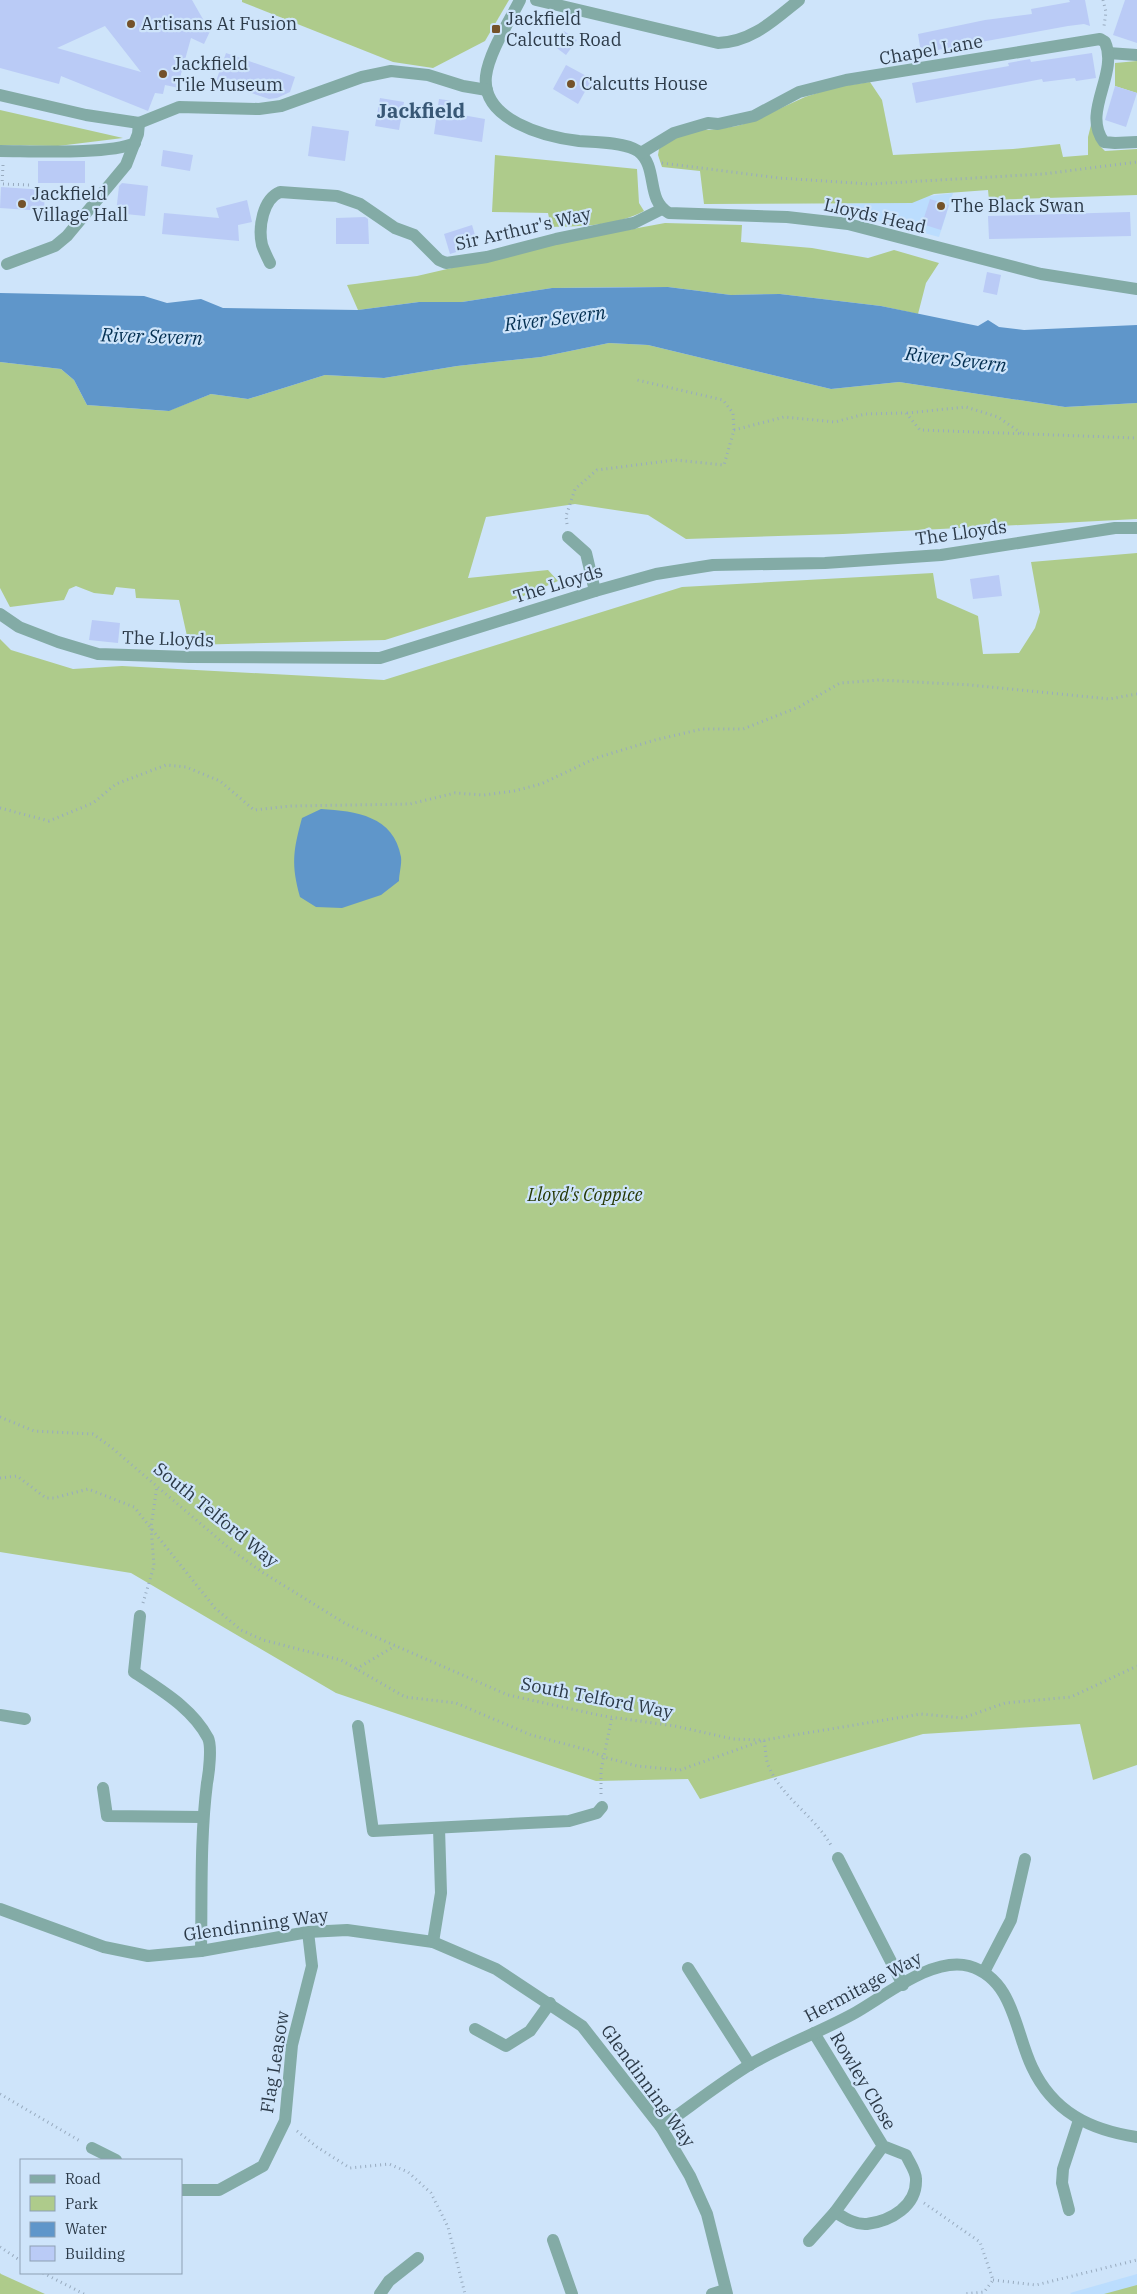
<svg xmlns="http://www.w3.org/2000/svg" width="1137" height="2294" viewBox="0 0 1137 2294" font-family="'IBM Plex Serif',serif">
<rect width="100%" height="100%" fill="#cee4fa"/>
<g fill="#bbddfe">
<path d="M 953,193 L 939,237 L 830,208 L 836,204 L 874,203 Z"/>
<path d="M 1137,2274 L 1137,2294 L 1071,2294 L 1070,2293 Z"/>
</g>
<g fill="#aecb8b">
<path d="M 242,0 L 509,0 L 485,41 L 433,68 L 393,62 L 242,2 Z"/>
<path d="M 1137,61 L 1137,93 L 1115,86 L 1115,63 Z"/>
<path d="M 870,82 L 882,100 L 893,155 L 1013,149 L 1060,144 L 1063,157 L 1088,155 L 1088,137 L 1091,125 L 1100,146 L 1105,151 L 1137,149 L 1137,195 L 989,200 L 988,190 L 934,194 L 912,203 L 704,204 L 700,171 L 662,167 L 658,155 L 659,149 L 675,137 L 698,128 L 709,130 L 737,126 L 753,121 L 805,97 L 836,87 Z"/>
<path d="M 0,110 L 123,138 L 58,146 L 0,145 Z"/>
<path d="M 495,155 L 637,169 L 639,203 L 644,211 C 615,226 584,226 551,227 L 548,213 L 492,212 Z"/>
<path d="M 665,223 L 742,225 L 741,242 L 812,248 L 868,258 L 894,250 L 939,263 L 926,283 L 918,314 L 881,306 L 780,294 L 731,295 L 668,287 L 632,287 L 552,288 L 462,302 L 419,302 L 358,310 L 347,285 L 417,276 L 573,240 Z"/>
<path d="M 609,343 L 648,345 L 831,389 L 899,382 L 1065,407 L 1137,403 L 1137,519 L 843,534 L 686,539 L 648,515 L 575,504 L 486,517 L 468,578 L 548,570 L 558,581 L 521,597 L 385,640 L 189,645 L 179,600 L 136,598 L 135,589 L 116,587 L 113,595 L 94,593 L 76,586 L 69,589 L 64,600 L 10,607 L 0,588 L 0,362 L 61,369 L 74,380 L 87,405 L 168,411 L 211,394 L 248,399 L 325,375 L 384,378 L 457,366 L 541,357 Z"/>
<path d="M 1137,553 L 1137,1765 L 1093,1780 L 1080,1724 L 923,1734 L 700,1799 L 688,1779 L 596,1781 L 336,1693 L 131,1573 L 0,1552 L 0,639 L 11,650 L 73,669 L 122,666 L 384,680 L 682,587 L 933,573 L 937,598 L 978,616 L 983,654 L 1019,653 L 1035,628 L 1040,612 L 1031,562 Z"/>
<path d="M 0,2273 L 1,2274 L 45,2294 L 0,2294 Z"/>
<path d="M 1137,2285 L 1137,2294 L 1104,2294 Z"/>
</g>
<g fill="#5f96ca">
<path d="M 668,287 L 731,295 L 780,294 L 881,306 L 978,326 L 988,320 L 999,327 L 1024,330 L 1137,325 L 1137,403 L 1065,407 L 899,382 L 831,389 L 648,345 L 609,343 L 541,357 L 457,366 L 384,378 L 325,375 L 248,399 L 211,394 L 169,411 L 87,405 L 74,380 L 61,369 L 0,362 L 0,293 L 144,296 L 167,303 L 201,299 L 223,308 L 358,310 L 419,302 L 462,302 L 552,288 Z"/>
<path d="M 321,809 C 356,811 394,816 401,857 C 402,864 399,874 399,881 L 381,895 L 342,908 L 316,907 L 300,897 C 291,864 293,851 302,818 Z"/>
</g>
<g fill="#bacbf6" fill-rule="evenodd">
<path d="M 0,0 L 192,0 L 204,21 L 213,25 L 204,44 L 191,38 L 181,74 L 179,88 L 165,85 L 163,94 L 155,93 L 148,111 L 61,76 L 59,84 L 0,68 ZM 105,26 L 141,72 L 57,48 Z"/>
<path d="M 1069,0 L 1085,0 L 1090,26 L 1084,24 L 1068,26 L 921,53 L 918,34 L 985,20 L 1032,14 L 1031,9 L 1070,2 Z"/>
<path d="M 1125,0 L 1137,0 L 1137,43 L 1113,35 Z"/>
<path d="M 564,31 L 577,40 L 566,55 L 554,46 Z"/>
<path d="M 226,53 L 295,77 L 290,92 L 277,98 L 269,99 L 216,81 Z"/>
<path d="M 1092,53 L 1096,78 L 1076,81 L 1075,78 L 1043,82 L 1042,79 L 916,103 L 912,83 L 1009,66 L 1008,63 L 1030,59 L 1031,62 Z"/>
<path d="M 566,65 L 592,79 L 578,104 L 553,89 Z"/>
<path d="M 1115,86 L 1137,93 L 1126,127 L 1105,120 Z"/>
<path d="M 380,98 L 404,102 L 399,130 L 375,126 Z"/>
<path d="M 439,99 L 453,101 L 451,113 L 485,119 L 482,142 L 434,134 Z"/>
<path d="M 312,126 L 349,131 L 345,161 L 308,156 Z"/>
<path d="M 163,150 L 193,155 L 190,171 L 161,166 Z"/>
<rect x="38" y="161" width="47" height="22"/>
<path d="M 122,183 L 148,186 L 145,216 L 116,213 L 119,186 Z"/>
<path d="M 1,187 L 45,190 L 44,211 L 0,208 Z"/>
<path d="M 930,199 L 949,205 L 941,230 L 922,224 Z"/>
<path d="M 247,200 L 252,222 L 238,225 L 239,241 L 162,234 L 164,213 L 219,218 L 216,208 Z"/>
<path d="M 1130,212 L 1131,236 L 989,239 L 988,216 Z"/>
<path d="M 365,217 L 368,219 L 369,244 L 336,244 L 336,218 Z"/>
<path d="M 472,225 L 478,245 L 450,254 L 444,234 Z"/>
<path d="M 987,272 L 1001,275 L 997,295 L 983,292 Z"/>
<path d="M 999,575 L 1002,596 L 973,599 L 970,579 Z"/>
<path d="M 92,620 L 120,623 L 118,643 L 89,640 Z"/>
</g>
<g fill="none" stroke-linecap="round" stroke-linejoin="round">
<g stroke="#98abbf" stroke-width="3" stroke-dasharray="1 4" stroke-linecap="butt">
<path d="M 1103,0 L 1106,12 L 1104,26"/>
<path d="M 662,163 L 779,178 L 870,184 L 1043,174 L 1137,162"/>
<path d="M 3,165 L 2,184 L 31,185"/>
<path d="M 907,413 L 966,407 L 998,417 L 1021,433"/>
<path d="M 734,430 L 784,417 L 835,422 L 865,414 L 906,413 L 920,430 L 1137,438"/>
<path d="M 567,524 L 566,516 L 575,489 L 597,470 L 675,460 L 724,465 L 734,430 L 733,413 L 723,400 L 637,380"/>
<path d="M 0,808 L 49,821 L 93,803 L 116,784 L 166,765 L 186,767 L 220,781 L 254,810 L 290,806 L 410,804 L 455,793 L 484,795 L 514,791 L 541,784 L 596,758 L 655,740 L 702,729 L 743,729 L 799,707 L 840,683 L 879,680 L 971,685 L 1109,699 L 1137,694"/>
<path d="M 0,1417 L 34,1431 L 93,1434 L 111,1447 L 229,1548 L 262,1572 L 346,1624 L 508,1695 L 603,1716 L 675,1726 L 733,1739 L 764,1740 L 921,1714 L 963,1718 L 1005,1703 L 1071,1697 L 1137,1666"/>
<path d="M 0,1478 L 17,1476 L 46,1498 L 54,1498 L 88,1489 L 134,1507 L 215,1608 L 241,1630 L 263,1640 L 341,1660 L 405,1697 L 456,1703 L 531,1735 L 588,1750 L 604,1757 L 637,1766 L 680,1770 L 764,1740 C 766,1749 765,1759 769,1767 C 782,1798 816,1817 832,1847"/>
<path d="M 143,1603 L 154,1566 L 151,1527 L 157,1486"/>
<path d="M 356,1669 L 395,1646"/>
<path d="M 601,1794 L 601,1770 L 612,1717"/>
<path d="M 0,2094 L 80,2141"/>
<path d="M 297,2131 L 317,2147 L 350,2168 L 389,2164 L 408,2172 L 431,2193 L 448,2227 L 465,2294"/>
<path d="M 924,2203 L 980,2242 L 993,2280 L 984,2292 L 963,2294"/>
<path d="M 0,2247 L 21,2261"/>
<path d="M 43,2273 L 84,2294"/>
<path d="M 993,2280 L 1036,2285 L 1137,2260"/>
</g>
<g stroke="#83aba6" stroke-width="12">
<path d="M 520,0 C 509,22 489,52 486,76 C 481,120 545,137 579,141 C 594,142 625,142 638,151 C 659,167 645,200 669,213 L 787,217 L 848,224 L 1041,274 L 1137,289"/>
<path d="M 536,0 L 718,43 C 752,42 774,20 799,0"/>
<path d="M 1108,53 L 1137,55"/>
<path d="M 0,95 L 86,115 L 139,123 L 179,107 L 259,109 L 281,106 L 362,77 L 391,71 L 428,75 L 463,86 L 487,90"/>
<path d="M 0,151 C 32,151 108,155 135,143"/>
<path d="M 641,153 L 674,133 L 708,123 L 718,124 L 754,116 L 799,92 L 846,80 L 1100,39 L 1105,42 C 1119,74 1081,112 1104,142 L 1115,143 L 1137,142"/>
<path d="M 270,263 C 267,257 264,251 262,245 C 258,227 263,199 280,192 L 337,196 L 360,204 L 395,228 L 414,235 L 439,260 L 446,263 L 487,257 L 556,239 L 634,223 L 662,209"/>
<path d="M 7,264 L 55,246 L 67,236 L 126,165 L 138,134 L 139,123"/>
<path d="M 568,537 L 586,553 L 595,591"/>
<path d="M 0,614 L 19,627 L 58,642 L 98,654 L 189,657 L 380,658 L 595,591 L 656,574 L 713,565 L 825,563 L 941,555 L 1115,528 L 1137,528"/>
<path d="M 140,1616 L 134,1672 C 162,1691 192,1708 208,1738 C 212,1746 209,1773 207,1783 C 200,1839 202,1895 201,1951"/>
<path d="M 0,1715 L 25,1719"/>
<path d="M 358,1726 L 373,1831 L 569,1821 L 597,1813 L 602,1807"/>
<path d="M 103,1788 L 107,1816 L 203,1817"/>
<path d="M 838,1858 L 903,1985"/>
<path d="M 0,1909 L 104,1947 L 148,1956 L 201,1951 L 308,1932 L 347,1930 L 433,1942 L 496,1969 L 582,2026 L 661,2127 L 690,2176 L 707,2214 L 727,2294"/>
<path d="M 433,1942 L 441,1893 L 439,1828"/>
<path d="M 688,1968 L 750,2065"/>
<path d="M 984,1972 L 1011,1920 L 1025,1859"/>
<path d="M 475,2029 L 506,2046 L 530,2031 L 550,2003"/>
<path d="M 814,2033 L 883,2146 L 906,2155 C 909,2162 916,2171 916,2179 C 917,2206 891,2221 867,2224 C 855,2225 845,2218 835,2212 L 883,2146"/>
<path d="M 661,2127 C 691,2106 720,2083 751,2064 C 784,2045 820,2032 853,2014 C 884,1997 932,1956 969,1966 C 1014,1979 1015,2032 1032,2067 C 1053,2112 1090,2130 1137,2137"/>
<path d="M 92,2148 L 116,2160"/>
<path d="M 181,2190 L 219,2190 L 263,2166 L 285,2121 L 292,2045 L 312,1966 L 308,1932"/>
<path d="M 1069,2210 L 1062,2183 L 1063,2169 L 1079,2120"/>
<path d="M 553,2240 L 572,2294"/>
<path d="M 809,2241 L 835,2212"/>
<path d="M 380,2294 L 389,2281 L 418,2258"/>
<path d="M 712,2294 L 725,2290"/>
</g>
</g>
<g fill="#74522a" stroke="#cee4fa" stroke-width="2">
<circle cx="131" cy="24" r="5"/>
<rect x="491" y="24" width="10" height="10" rx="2.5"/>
<circle cx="163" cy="74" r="5"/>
<circle cx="571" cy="84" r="5"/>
<circle cx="22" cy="204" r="5"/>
<circle cx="941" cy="206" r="5"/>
</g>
<g text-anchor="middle" stroke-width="4.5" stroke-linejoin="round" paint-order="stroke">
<g font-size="18" fill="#2c3a48" stroke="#cee4fa" text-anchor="start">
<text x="506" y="25">Jackfield<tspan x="506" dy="21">Calcutts Road</tspan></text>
<text x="141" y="30">Artisans At Fusion</text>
<text x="173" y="70">Jackfield<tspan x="173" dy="21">Tile Museum</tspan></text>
<text x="581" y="90">Calcutts House</text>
<text x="32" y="200">Jackfield<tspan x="32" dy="21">Village Hall</tspan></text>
<text x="951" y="212">The Black Swan</text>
</g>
<g font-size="18" fill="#2c3a48" stroke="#cee4fa">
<text transform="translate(931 50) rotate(-10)" y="6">Chapel Lane</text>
<text transform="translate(875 216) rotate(13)" y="6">Lloyds Head</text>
<text transform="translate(523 229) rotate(-13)" y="6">Sir Arthur's Way</text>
<text transform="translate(961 533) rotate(-8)" y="6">The Lloyds</text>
<text transform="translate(558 584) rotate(-17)" y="6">The Lloyds</text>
<text transform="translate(168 639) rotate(2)" y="6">The Lloyds</text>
<text transform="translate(216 1515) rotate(39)" y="6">South Telford Way</text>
<text transform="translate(597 1698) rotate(11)" y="6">South Telford Way</text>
<text transform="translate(256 1925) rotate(-8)" y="6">Glendinning Way</text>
<text transform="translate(863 1987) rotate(-28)" y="6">Hermitage Way</text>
<text transform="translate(275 2062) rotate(-81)" y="6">Flag Leasow</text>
<text transform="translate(863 2081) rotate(59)" y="6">Rowley Close</text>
<text transform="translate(648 2086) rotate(54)" y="6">Glendinning Way</text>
</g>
<g font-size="18" font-style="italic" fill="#263805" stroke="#cee4fa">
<text x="585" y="1201">Lloyd's Coppice</text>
</g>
<g font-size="19" font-style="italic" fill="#032f51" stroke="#cee4fa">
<text transform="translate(555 318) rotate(-7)" y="7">River Severn</text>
<text transform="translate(152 336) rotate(2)" y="7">River Severn</text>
<text transform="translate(956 359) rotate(7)" y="7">River Severn</text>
</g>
<g font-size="20" font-weight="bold" fill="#385876" stroke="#cee4fa">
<text x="421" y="118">Jackfield</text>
</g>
</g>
<rect x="20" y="2159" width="162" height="115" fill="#cee4fa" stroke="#8da0b3"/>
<rect x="30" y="2175" width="25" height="8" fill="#83aba6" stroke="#8da0b3"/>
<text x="65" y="2184" font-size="15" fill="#2c3a48">Road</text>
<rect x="30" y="2196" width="25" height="15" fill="#aecb8b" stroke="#8da0b3"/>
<text x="65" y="2209" font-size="15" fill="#2c3a48">Park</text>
<rect x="30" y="2222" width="25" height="15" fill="#5f96ca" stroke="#8da0b3"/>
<text x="65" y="2234" font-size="15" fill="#2c3a48">Water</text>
<rect x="30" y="2246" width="25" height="15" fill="#bacbf6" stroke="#8da0b3"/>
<text x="65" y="2259" font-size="15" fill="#2c3a48">Building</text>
</svg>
